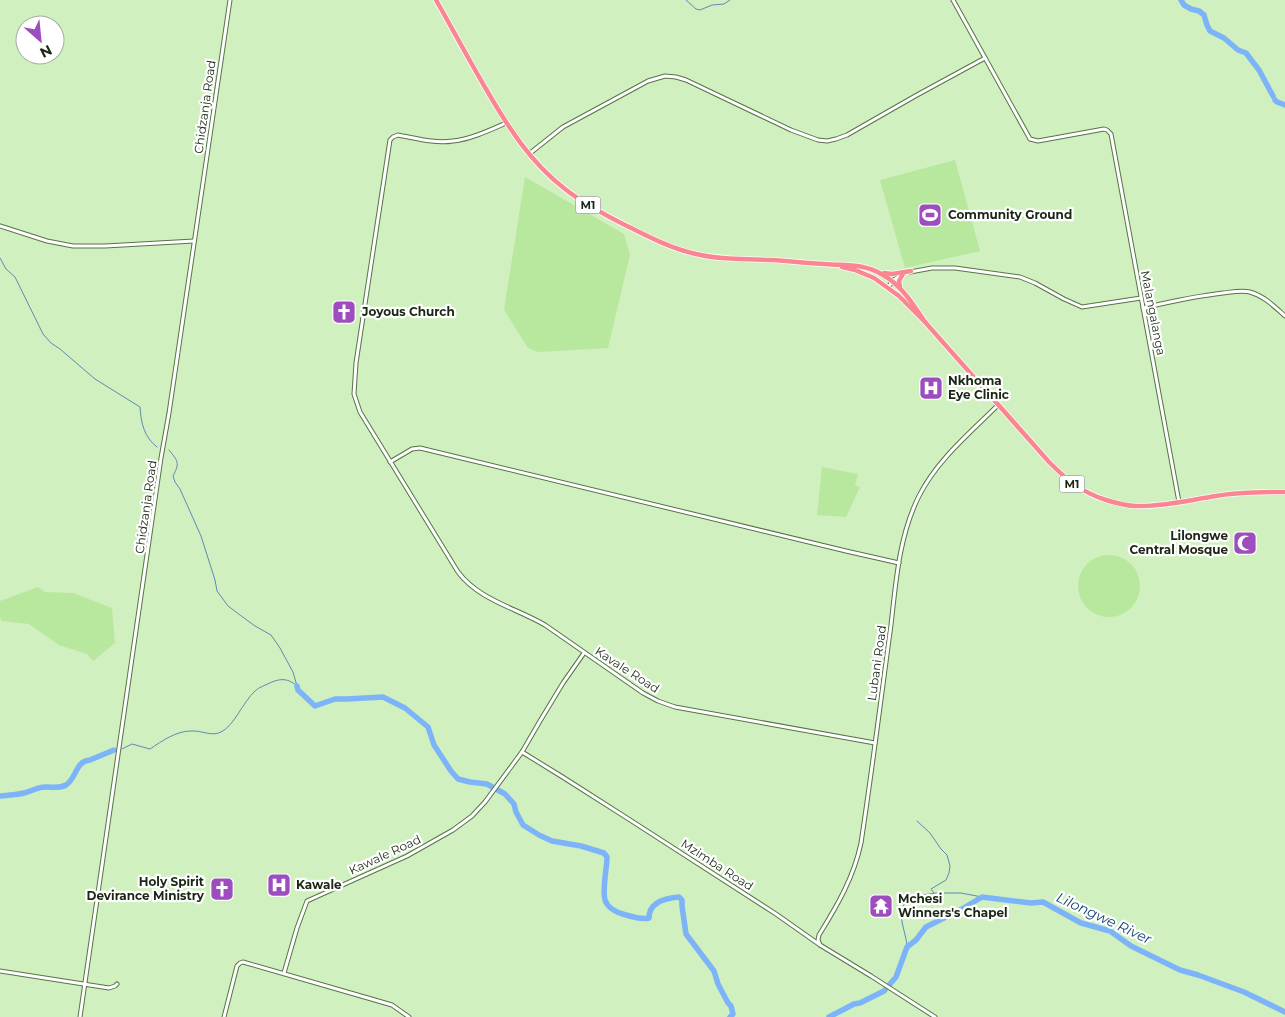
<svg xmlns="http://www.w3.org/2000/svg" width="1285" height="1017" viewBox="0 0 1285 1017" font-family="Montserrat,sans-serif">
<rect width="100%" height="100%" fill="#d0f0bf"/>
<g fill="#b8e89e">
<path d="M 955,160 L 980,251 L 905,268 L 880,180 Z"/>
<path d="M 525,177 L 624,234 L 630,255 L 608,348 L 538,352 L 528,348 L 504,310 Z"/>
<path d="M 822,467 L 858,474 L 855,485 L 860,487 L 846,517 L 817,515 Z"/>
<circle cx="1109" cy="586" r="31"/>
<path d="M 38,587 L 45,592 L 73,593 L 112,608 L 115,643 L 93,661 L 87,654 L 59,645 L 29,624 L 2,621 L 0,618 L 0,601 Z"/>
</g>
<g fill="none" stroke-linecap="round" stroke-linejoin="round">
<g stroke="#6089b4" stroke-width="1">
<path d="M 686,0 L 696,9 L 700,10 L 712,5 L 724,4 L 730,0"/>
<path d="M 0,258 L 6,269 L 15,277 L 43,334 L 51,343 L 60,349 L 95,379 L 140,407 C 141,423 144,437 157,447"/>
<path d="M 169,450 C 178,461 180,463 173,476 L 175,482 L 180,489 L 201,536 L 215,580 L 217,591 L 228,606 L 240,615 L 255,626 L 271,635 L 280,648 L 293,672 L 297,686"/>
<path d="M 122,749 L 132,744 L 150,749 C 162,741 176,731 191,731 C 201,730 212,737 221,732 C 234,726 243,702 255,691 C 259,687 266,685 272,682 C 282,678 288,679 296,685"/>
<path d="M 917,821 L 930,833 L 941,849 L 947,855 L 950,866 L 949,873 L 946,880 L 931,889 L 934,893"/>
<path d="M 907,947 C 907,936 899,920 902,909 C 903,905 907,901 908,897 L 936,893 L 961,893 L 982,897"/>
</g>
<g stroke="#7db3f9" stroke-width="5.5">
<path d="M 1181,0 L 1184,5 L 1191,9 L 1199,11 L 1204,15 L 1207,25 L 1210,31 L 1224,38 L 1238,50 L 1246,53 L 1259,70 L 1273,96"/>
<path d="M 1275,100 L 1277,102 L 1285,105"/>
<path d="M 297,686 L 298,690 L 315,706 L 335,699 L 347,699 L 383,697 L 405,708 L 428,727 L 434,745 L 451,771 L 458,779 L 470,782 L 487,784 L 505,794 L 514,804 L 516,812 L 523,825 L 539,835 L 552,841 L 581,846 L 604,853 L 607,857 C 607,867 602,891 605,900 C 608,909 618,913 626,915 C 634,917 641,920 649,918 C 649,902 666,898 679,897 L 682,900 L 682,906 L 686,934 L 714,971 L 718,984 L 728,1003 L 731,1006 L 733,1014 L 730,1017"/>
<path d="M 0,796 C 8,795 16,795 24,793 C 29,792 34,789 39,788 C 48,785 57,790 66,785 C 77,778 75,761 90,760 L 114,750"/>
<path d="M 829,1017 L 854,1004 L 860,1003 L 884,991 L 896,977 L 907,947 L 916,940 L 926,927 L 962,909 L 982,897 L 1031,903 L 1043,902 L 1081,923 L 1110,931 L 1131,946 L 1180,970 L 1198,975 L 1244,992 L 1285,1012"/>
</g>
<g stroke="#577347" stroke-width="5">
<g id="minor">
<path d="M 953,0 L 1030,139 L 1038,141 L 1104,129 L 1107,130 L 1111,134 L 1179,502"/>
<path d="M 506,123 C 490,130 471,139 453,141 C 435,144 415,138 398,135 L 393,137 L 390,140 L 356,363 L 354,394 L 360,412 L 458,572 C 479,600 516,608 545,625 L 643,693 L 658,701 L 675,707 L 875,743"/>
<path d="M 529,154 L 563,127 L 648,81 L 665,76 L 676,77 L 686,80 L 791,130 L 818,140 L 827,141 L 836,139 L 847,135 L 917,95 L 985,58"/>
<path d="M 0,226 L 47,241 L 73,246 L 105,246 L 194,241"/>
<path d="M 910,272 L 932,268 L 955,268 L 1020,277 L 1035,283 L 1064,299 L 1082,307 L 1141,298"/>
<path d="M 888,287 L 895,279 L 902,275"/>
<path d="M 1143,308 C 1169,302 1196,296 1223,293 C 1232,292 1242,290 1250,292 C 1264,296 1275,307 1285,316"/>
<path d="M 390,462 L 412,449 L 420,448 L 846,551 L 899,563"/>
<path d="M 522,752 L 561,776 L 627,818 L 776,914 L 820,945 L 871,976 L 935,1017"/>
<path d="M 820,945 L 818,940 L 819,935 C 837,906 854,877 861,843 C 872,771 881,698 891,625 C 896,581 899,536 919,496 C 937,460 970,433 998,405"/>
<path d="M 0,971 L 109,988 L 115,986 L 117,984"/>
<path d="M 284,973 L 297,928 L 307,901 L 407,856 L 453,830 L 472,816 L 485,802 L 522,752 L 540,721 L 563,683 L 584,653"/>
<path d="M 80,1017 L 161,458 L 169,413 L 230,0"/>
<path d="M 224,1017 L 237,966 L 240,963 L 243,962 L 354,994 L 392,1005 L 409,1017"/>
</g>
</g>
<g stroke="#fff" stroke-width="6">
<g id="highway">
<path d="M 436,0 C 453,30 469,60 486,89 C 508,127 530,162 565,189 C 584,204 605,215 627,226 C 649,237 672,249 696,254 C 721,260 747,259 772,260 C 789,261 807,263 825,264 C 845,266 864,263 883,275 C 901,285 914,305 925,322"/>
<path d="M 842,267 L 855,270 L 874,278 L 899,296 L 925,322 L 1049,462 C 1067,480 1081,492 1106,500 C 1116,503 1126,506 1136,506 C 1162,507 1190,500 1216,496 C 1239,492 1262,492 1285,492"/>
<path d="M 884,273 L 892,274 L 911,271"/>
<path d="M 900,287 L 899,281 L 903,274"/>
</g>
</g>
<use href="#minor" stroke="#fff" stroke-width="3"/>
<use href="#highway" stroke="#fa8691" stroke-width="4.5"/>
</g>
<defs>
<g id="stadium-square" transform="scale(1.25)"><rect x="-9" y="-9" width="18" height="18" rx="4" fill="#9d4dbe" stroke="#fff"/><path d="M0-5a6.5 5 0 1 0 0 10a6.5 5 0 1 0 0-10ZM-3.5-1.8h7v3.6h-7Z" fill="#fff"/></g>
<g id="church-square" transform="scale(1.25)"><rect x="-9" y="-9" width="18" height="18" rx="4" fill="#9d4dbe" stroke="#fff"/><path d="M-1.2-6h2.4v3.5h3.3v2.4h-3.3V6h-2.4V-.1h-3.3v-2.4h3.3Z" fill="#fff"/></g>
<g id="hospital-square" transform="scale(1.25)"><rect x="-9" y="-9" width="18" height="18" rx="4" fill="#9d4dbe" stroke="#fff"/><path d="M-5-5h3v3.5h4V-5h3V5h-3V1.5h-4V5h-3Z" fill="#fff"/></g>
<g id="mosque-square" transform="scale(1.25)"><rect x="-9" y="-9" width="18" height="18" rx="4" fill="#9d4dbe" stroke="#fff"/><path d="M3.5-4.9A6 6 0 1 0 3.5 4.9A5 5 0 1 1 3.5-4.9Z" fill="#fff"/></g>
<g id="temple-square" transform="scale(1.25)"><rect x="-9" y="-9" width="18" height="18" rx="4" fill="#9d4dbe" stroke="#fff"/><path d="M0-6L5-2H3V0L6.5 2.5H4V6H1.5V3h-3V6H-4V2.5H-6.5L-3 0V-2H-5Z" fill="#fff"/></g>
</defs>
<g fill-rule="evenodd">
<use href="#stadium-square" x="930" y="215"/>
<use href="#church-square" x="344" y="312"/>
<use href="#hospital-square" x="931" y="388"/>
<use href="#mosque-square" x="1245" y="543"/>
<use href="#hospital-square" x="279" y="885"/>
<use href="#church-square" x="222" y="889"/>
<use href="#temple-square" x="881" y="906"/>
</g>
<g text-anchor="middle" stroke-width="4.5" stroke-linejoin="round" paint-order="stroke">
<g fill="#fff" stroke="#5f685a" stroke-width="1">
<rect x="575.5" y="196.5" width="25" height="17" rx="4"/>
<rect x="1059.5" y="475.5" width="25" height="17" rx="4"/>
</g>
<g font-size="11" font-weight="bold" fill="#1b2714">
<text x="588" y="209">M1</text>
<text x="1072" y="488">M1</text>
</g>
<g font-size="12" fill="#1b2714" stroke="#fff">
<text transform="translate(205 107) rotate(-82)" y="4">Chidzanja Road</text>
<text transform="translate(1153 313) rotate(79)" y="4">Malangalanga</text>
<text transform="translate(146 507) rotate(-82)" y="4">Chidzanja Road</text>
<text transform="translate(877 663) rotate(-82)" y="4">Lubani Road</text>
<text transform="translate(627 670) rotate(33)" y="4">Kavale Road</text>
<text transform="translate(385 855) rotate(-25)" y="4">Kawale Road</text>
<text transform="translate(717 865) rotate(33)" y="4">Mzimba Road</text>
</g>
<g font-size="12" font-weight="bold" fill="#1b2714" stroke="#fff" text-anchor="start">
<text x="948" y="219">Community Ground</text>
<text x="362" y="316">Joyous Church</text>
<text x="948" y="385">Nkhoma<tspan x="948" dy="14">Eye Clinic</tspan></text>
<text x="1228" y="540" text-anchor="end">Lilongwe<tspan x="1228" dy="14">Central Mosque</tspan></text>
<text x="204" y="886" text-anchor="end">Holy Spirit<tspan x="204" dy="14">Devirance Ministry</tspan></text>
<text x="296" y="889">Kawale</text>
<text x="898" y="903">Mchesi<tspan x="898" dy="14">Winners's Chapel</tspan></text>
</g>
<g font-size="14" font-style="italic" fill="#124177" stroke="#fff">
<text transform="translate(1104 918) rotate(25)" y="5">Lilongwe River</text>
</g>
</g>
<g transform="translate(40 40) rotate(153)"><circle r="24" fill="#ffffff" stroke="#a4a9a1"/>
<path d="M0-4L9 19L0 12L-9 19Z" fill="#9d4dbe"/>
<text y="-8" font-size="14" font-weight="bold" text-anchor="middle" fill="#1b2714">N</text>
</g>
</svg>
